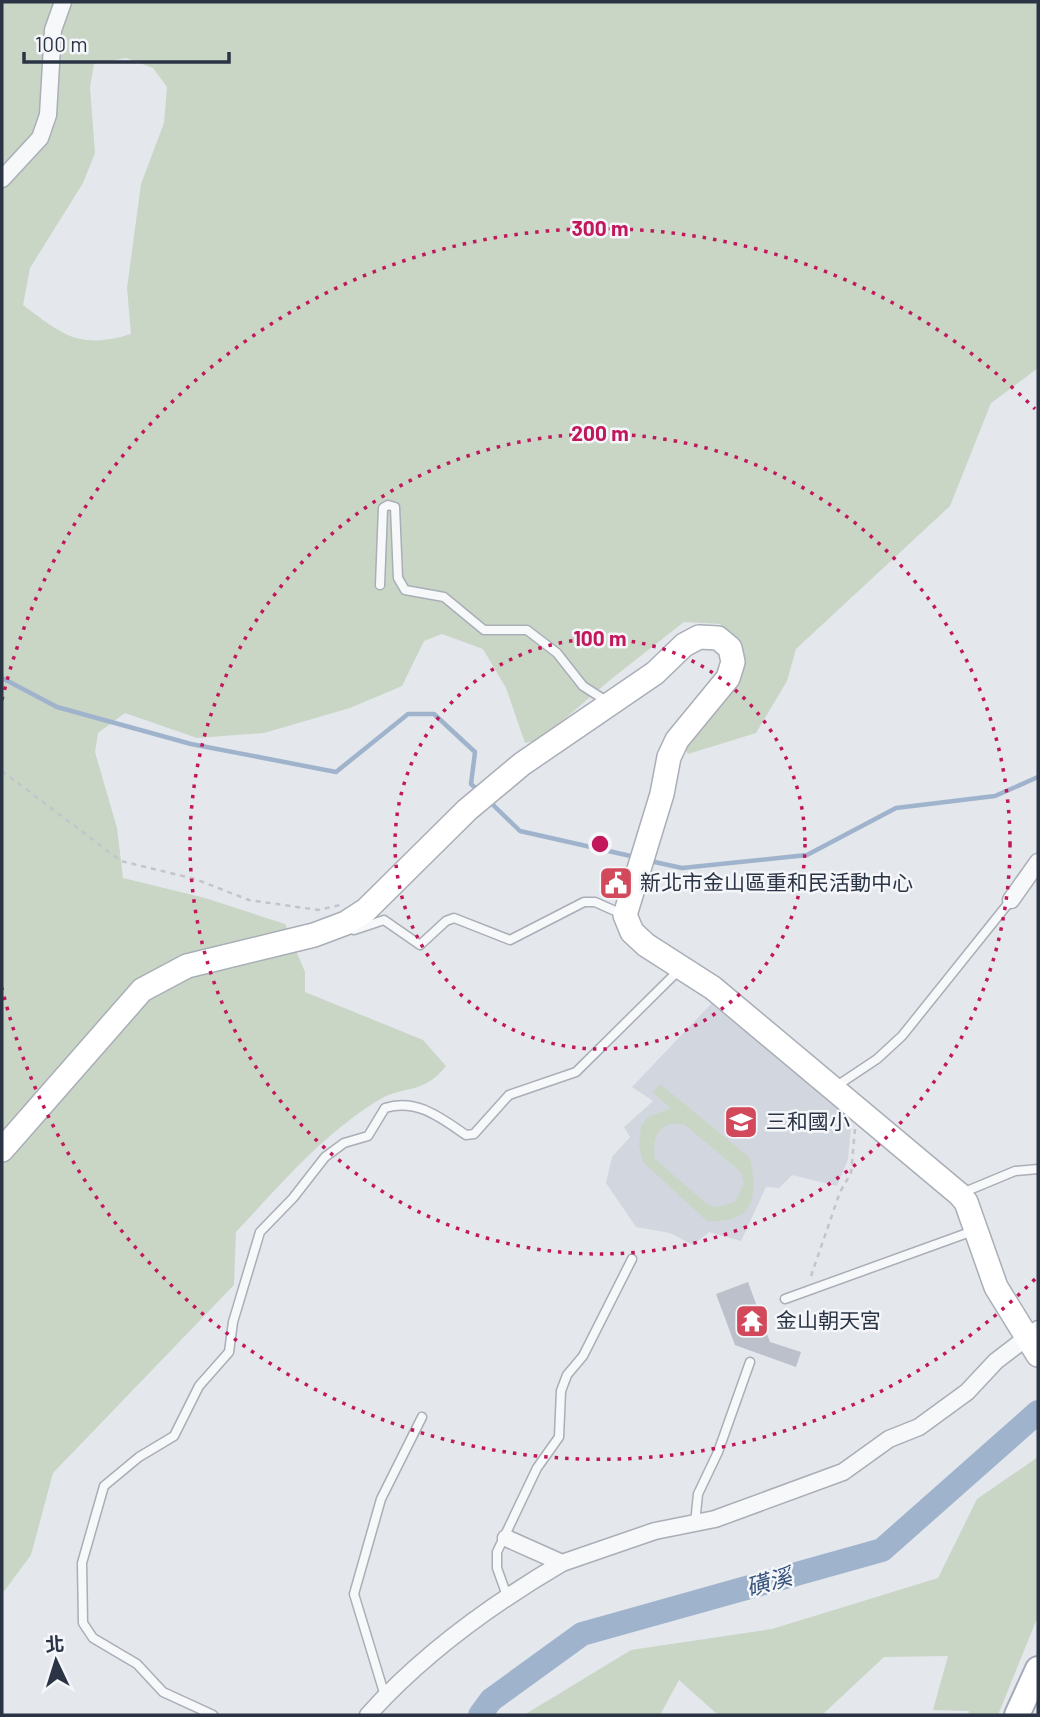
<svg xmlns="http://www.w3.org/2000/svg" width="1040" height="1717" viewBox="0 0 1040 1717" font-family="Barlow,'Noto Sans TC',sans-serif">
<rect width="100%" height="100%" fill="#e4e7ec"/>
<path fill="#d2d6de" d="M 711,1004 L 852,1116 L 848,1159 L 837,1186 L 792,1175 L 779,1188 L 766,1187 L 741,1241 L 709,1232 L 693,1245 L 670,1233 L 636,1227 L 606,1183 L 612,1157 L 630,1137 L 624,1127 L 653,1101 L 632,1087 Z"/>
<g fill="#c9d6c5" fill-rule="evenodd">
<path d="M 2,2 L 1038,2 L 1038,368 L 991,403 L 950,506 L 796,649 L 787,681 L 756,733 L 688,754 L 683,745 L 740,644 L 720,624 L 684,622 L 610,680 L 540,740 L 525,743 L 506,688 L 483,649 L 442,634 L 424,641 L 402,686 L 350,708 L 264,733 L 197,738 L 125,713 L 98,733 L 95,752 L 117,828 L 123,878 L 205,898 L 285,924 L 305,972 L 305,992 L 423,1040 L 446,1066 C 422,1096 404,1084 377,1101 C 321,1136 280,1185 236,1232 L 234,1285 L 53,1473 L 31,1555 L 2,1594 ZM 126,58 L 153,68 L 167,87 L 164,123 L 141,184 L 127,288 L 131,334 C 79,350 63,335 23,305 L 30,268 L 83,183 L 95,153 L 90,87 L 94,64 Z"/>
<path d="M 660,1084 L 750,1158 C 758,1198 755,1223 707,1221 L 643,1162 L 639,1145 L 641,1126 L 648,1117 L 671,1108 L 653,1093 ZM 670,1124 L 684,1124 L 741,1172 L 744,1184 L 735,1202 L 717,1207 L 708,1205 L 655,1159 C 653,1142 654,1131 670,1124 Z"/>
<path d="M 1038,1457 L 1038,1616 L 998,1715 L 968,1715 L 969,1711 L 933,1710 L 948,1656 L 884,1657 L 822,1715 L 718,1715 L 679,1680 L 660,1715 L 524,1715 L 631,1650 L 772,1629 L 938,1578 L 977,1499 Z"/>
</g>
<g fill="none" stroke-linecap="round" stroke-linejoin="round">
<g stroke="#9fb4cc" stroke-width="4.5">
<path d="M 2,678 L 57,707 L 191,744 L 336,772 L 408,714 L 434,714 L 475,752 L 471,784 L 479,791"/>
<path d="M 490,802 L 520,831 L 635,857"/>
<path d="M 650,861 L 682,868 L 807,855 L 896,808 L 995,796 L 1038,777"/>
</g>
<path stroke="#9fb4cc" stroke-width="24" d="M 480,1715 L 491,1700 L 582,1634 L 882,1550 L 1038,1412"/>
</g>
<path fill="#bbc0ca" d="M 748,1282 L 770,1342 L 801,1352 L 796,1367 L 735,1345 L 716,1294 Z"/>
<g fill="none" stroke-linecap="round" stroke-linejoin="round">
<g stroke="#a9aeb7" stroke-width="11">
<g id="lane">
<path d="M 380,585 L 383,508 L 388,505 L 395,507 L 398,578 L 405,590 L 444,597 L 484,630 L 527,630 L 557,653 L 583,686 L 608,702"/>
<path d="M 350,928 L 354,930 L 384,920 L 420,945 L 446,921 L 454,918 L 510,940 L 584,902 L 595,902 L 622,914"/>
<path d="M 835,1087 L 877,1059 L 902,1036 L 1011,900"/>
<path d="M 962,1193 L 1015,1171 L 1038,1169"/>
<path d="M 785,1299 L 973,1231"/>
<path d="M 695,1523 L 698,1494 L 718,1452 L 750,1362"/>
<path d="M 507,1596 L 497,1568 L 497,1552 L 537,1468 L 559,1437 L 561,1391 L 567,1375 L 583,1356 L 632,1259"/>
<path d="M 385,1696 L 354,1594 L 381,1499 L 422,1417"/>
<path d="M 213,1715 L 163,1692 L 137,1664 L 93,1638 L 83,1623 L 82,1563 L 104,1486 L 139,1457 L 174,1436 L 199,1386 L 229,1352 L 233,1322 L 260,1232 L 293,1198 L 325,1157 L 344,1143 L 368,1136 L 385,1108 C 417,1098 441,1118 466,1135 L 474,1134 L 509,1095 L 576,1072 L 679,970"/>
</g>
</g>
<g stroke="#a9aeb7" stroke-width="19">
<g id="street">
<path d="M 2,179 L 40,138 L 48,115 L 53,30 L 63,2"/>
<path d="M 1011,900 L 1038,862"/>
<path d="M 506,1538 L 562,1563 L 655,1531 L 715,1519 L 843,1472 L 889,1439 L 919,1427 L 967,1392 L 996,1361 L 1038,1329"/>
<path d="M 368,1715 C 423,1654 492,1604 562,1563"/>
</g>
</g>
<g stroke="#a9aeb7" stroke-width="26">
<path id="secondary" d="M 2,1150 L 142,990 L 187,966 L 314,935 L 346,923 L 366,910 L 467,810 L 522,764 L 655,673 L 684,645 L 699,637 L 718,638 L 730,648 L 733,662 L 728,678 L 677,740 L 669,757 L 662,794 L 625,915 L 632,932 L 646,945 L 713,988 L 959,1194 L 966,1202 L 996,1287 L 1038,1355"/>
</g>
<g stroke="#a3abb8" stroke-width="28">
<path id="primary" d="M 1017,1715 L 1038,1669"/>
</g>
<g stroke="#c2c5cb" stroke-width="2.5" stroke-dasharray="5 5" stroke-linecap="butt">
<path d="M 2,771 L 121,861 L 195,879 L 249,900 L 318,910 L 340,905"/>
<path d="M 811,1276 L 840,1192 L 851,1173 L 855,1129"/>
</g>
<use href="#lane" stroke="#f7f8fa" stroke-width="8"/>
<use href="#street" stroke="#f7f8fa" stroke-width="16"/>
<use href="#secondary" stroke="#fff" stroke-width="23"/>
<use href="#primary" stroke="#fff" stroke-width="24"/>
</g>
<g fill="none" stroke="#c2185b" stroke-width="3.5" stroke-dasharray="3.5 7">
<circle cx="600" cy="844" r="205"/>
<circle cx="600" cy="844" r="410"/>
<path d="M1035 1279A615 615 0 0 1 2 988M2 700A615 615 0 0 1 1035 409"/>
</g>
<defs>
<g id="civic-square" transform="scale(1.75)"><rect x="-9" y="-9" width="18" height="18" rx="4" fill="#d1495b" stroke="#f4f6f9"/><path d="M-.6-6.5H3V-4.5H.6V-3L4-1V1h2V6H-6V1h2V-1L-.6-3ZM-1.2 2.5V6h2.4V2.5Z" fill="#fff"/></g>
<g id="school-square" transform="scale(1.75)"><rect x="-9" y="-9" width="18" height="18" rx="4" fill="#d1495b" stroke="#f4f6f9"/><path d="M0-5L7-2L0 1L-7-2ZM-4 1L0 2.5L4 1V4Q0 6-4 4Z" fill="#fff"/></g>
<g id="temple-square" transform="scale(1.75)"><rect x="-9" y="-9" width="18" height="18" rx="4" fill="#d1495b" stroke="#f4f6f9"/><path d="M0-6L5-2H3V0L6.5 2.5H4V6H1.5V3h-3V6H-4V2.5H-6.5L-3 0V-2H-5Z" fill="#fff"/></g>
</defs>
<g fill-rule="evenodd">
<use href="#civic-square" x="616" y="883"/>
<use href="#school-square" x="741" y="1122"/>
<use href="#temple-square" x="752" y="1321"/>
</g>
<g text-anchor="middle" stroke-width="5" stroke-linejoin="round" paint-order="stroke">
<g font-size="21" fill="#2b3445" stroke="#f4f6f9" text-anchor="start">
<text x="640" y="890">新北市金山區重和民活動中心</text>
<text x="766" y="1129">三和國小</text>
<text x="776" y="1328">金山朝天宮</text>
</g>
<g font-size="23" font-style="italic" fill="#34527a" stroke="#f4f6f9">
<text transform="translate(769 1582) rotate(-16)" y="8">磺溪</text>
</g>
</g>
<circle cx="600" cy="844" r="10" fill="#c2185b" stroke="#f4f6f9" stroke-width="3.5"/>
<g font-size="21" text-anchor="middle" font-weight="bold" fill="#c2185b" stroke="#f4f6f9" stroke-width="5" stroke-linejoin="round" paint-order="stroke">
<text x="600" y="236">300 m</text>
<text x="600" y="441">200 m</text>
<text x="600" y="646">100 m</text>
</g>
<rect width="1040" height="1717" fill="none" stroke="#2b3445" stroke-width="7"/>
<g transform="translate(56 1661) rotate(356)" stroke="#f4f6f9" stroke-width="5" paint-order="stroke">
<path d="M0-5L12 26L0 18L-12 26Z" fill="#2b3445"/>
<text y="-10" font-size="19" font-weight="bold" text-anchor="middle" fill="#2b3445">北</text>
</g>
<path d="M24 52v10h205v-10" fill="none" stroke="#2b3445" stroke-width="3.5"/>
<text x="35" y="52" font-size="21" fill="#2b3445" stroke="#f4f6f9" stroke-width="5" paint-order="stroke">100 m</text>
</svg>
